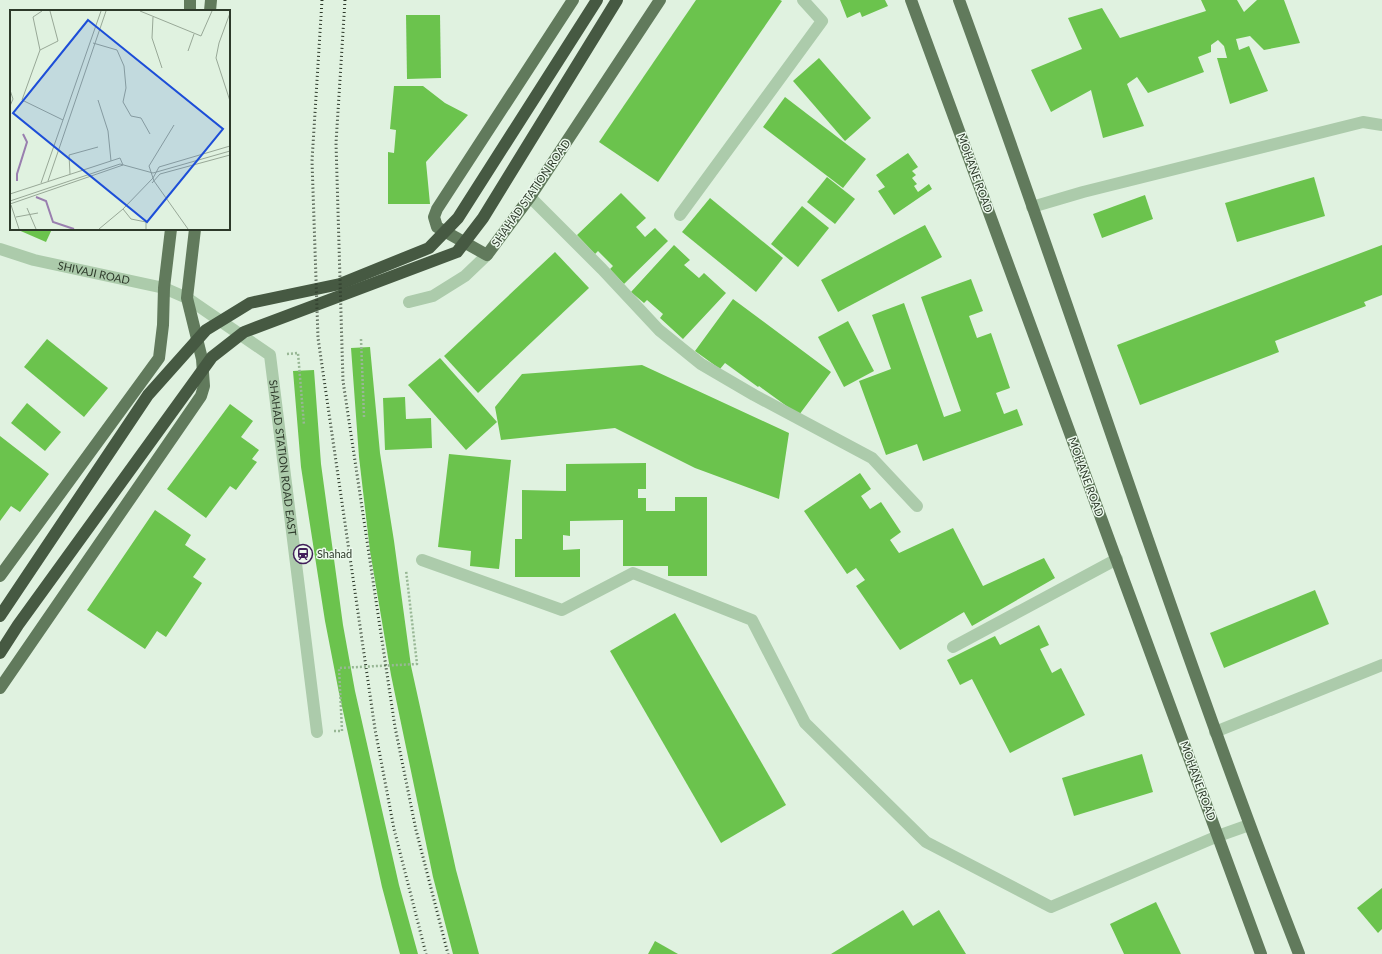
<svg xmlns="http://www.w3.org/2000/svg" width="1382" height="954" viewBox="0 0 1382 954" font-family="Lato,sans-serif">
<rect width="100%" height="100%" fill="#e0f2e0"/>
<g fill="#6bc34d">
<path d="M 696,0 L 780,0 L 782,1 L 658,182 L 599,142 Z"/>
<path d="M 840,0 L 885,0 L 888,6 L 862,17 L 860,12 L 847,18 Z"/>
<path d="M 1201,0 L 1237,0 L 1244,12 L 1257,0 L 1284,0 L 1300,43 L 1264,50 L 1250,36 L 1236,39 L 1239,50 L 1249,46 L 1268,91 L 1230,104 L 1217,58 L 1227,58 L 1224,46 L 1218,40 L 1211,45 L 1211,52 L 1198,57 L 1204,72 L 1148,93 L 1137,77 L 1127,84 L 1144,126 L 1103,138 L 1091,90 L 1051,112 L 1031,70 L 1082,49 L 1068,18 L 1102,8 L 1120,38 L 1206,11 Z"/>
<path d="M 406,15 L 440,15 L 441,78 L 407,79 Z"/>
<path d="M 819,58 L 871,118 L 845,141 L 793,81 Z"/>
<path d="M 394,86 L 423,86 L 445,103 L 468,115 L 426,162 L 430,204 L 388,204 L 388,152 L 394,153 L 396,130 L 390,129 Z"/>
<path d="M 785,97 L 866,159 L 843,188 L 763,127 Z"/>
<path d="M 908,153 L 918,167 L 912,171 L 916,175 L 912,178 L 917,184 L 914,186 L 918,192 L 929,184 L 932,189 L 894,215 L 878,191 L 885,187 L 876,175 Z"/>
<path d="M 827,177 L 855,199 L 835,224 L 807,202 Z"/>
<path d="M 1314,177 L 1325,216 L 1237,242 L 1225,203 Z"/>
<path d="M 621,193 L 646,218 L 636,227 L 645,237 L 655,228 L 668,241 L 624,284 L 610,269 L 613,266 L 598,251 L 595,254 L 577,235 Z"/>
<path d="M 1145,195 L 1153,219 L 1102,238 L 1093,214 Z"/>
<path d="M 710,198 L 783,258 L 756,292 L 682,232 Z"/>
<path d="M 802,206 L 829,228 L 798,267 L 771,244 Z"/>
<path d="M 925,225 L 942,257 L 838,312 L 821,280 Z"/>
<path d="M 16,229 L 52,229 L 46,242 Z"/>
<path d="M 674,245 L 690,260 L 684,265 L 699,278 L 704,273 L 726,293 L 683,339 L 660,318 L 663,314 L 647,300 L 644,303 L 631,292 Z"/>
<path d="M 1382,245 L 1382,295 L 1364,302 L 1366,306 L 1275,341 L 1279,352 L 1140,405 L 1117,345 Z"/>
<path d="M 555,252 L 589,288 L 478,393 L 444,356 Z"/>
<path d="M 971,279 L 983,311 L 969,316 L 977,338 L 991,333 L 1010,388 L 996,393 L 1004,414 L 1017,409 L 1023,425 L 923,461 L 917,444 L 886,455 L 859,381 L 891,369 L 872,315 L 904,303 L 944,417 L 961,411 L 921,297 Z"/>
<path d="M 733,299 L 831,372 L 799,415 L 759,386 L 758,387 L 725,363 L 720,369 L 695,351 Z"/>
<path d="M 848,321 L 874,371 L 844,387 L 818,337 Z"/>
<path d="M 47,339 L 108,388 L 84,417 L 24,367 Z"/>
<path d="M 370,347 L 380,453 L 394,541 L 411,666 L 456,870 L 479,954 L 453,954 L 433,877 L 391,675 L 370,551 L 359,457 L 351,348 Z"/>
<path d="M 440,358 L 497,422 L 466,450 L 408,385 Z"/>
<path d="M 642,365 L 789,433 L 779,499 L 695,468 L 615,428 L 501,440 L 495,407 L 522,374 Z"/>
<path d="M 314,370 L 321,464 L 343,625 L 355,691 L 399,885 L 418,954 L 400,954 L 382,887 L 339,693 L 325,621 L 301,467 L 293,371 Z"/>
<path d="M 405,397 L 406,419 L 431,418 L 432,448 L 385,450 L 383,398 Z"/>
<path d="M 27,403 L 61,432 L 45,451 L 11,423 Z"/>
<path d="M 230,404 L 253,421 L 241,437 L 259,450 L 252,459 L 257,462 L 236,490 L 230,486 L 206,518 L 167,489 Z"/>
<path d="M 0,436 L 49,474 L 20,512 L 11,506 L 0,521 Z"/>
<path d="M 449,454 L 511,460 L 499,569 L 470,566 L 471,551 L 438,547 Z"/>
<path d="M 646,463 L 646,489 L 638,489 L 638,498 L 646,498 L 646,511 L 675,511 L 675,497 L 707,497 L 707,576 L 668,576 L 668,566 L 623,566 L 623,520 L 570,521 L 570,536 L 563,535 L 563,550 L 580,549 L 580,577 L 515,577 L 515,539 L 522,539 L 522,490 L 566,491 L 566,464 Z"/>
<path d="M 860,473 L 871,489 L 861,496 L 870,509 L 881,502 L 901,532 L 890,540 L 899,553 L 953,528 L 983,586 L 1044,558 L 1055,578 L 972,626 L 964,612 L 900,650 L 856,586 L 865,580 L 856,568 L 847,574 L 804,511 Z"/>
<path d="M 155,510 L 191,535 L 185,545 L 206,559 L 193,577 L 202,583 L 166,637 L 157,631 L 145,649 L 87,610 Z"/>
<path d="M 1315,590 L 1329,624 L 1224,668 L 1210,633 Z"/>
<path d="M 675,613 L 786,805 L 721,843 L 610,651 Z"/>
<path d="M 1039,625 L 1049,645 L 1040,649 L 1052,673 L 1061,668 L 1085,715 L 1010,753 L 972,679 L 960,685 L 947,660 L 995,636 L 1000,645 Z"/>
<path d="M 1142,754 L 1153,792 L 1074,816 L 1062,778 Z"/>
<path d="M 1382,888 L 1382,929 L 1378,933 L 1357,908 Z"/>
<path d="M 1156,902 L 1181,954 L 1124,954 L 1110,924 Z"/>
<path d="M 903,910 L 913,926 L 939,910 L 966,954 L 831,954 Z"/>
<path d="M 655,941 L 678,954 L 648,954 Z"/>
</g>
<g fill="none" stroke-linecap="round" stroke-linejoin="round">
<g stroke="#98b795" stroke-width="2.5" stroke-dasharray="2 2" stroke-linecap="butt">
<path d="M 361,339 L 364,417"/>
<path d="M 287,354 L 298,353 L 304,425"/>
<path d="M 334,731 L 342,731 L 339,668 L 417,664 L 406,570"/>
</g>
<g stroke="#accbab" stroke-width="12">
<path d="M 530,197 L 602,269 L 659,330 L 701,364 L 754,395 L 872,458 L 917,506"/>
<path d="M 1032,207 L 1083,192 L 1363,122 L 1382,125"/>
<path d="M 680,215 L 822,21 L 803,0"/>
<path id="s1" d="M 0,249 L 34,260 L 164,288 L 187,298 L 270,355 L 317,732"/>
<path d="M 409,302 L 433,296 L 465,276 L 487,255"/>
<path d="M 422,560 L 562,610 L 633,573 L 752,620 L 805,723 L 926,842 L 1051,907 L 1218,836 L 1249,825"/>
<path d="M 953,647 L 1117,559"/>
<path d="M 1215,732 L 1382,665"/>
</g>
<g stroke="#617a5c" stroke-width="12">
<path d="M 573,0 L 437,209 L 434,217 L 437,227 L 487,255 L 530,197 L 660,0"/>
<path d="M 911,0 L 1261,954"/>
<path d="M 959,0 C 1075,317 1176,639 1299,954"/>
<path d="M 190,11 L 190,0"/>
<path d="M 210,11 L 211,0"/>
<path d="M 0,576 L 159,358 L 163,325 L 164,288 L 171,229"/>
<path d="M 0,688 L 201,396 L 204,386 L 202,359 L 187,298 L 195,229"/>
</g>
<g stroke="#465942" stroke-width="12">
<path d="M 0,616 L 148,395 L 206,330 L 250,303 L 340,284 L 429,248 L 458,218 L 597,0"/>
<path d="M 0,653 L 18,625 L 212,357 L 244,332 L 457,252 L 483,218 L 617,0"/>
</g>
<g stroke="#2d392a" stroke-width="3" stroke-dasharray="1 3" stroke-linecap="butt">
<path d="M 322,0 L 312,161 L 318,338 L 375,729 L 394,829 L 426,954"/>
<path d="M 345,0 L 336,143 L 343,381 L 395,727 L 416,830 L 448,954"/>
</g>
</g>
<defs>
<g id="station-ring" transform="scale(1)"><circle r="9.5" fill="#ecfaed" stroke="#41205a" stroke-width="1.5"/><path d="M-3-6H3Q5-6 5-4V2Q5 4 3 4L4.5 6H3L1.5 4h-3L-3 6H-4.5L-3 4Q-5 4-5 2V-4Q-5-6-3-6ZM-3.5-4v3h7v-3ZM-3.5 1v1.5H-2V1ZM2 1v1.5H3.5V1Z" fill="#41205a"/></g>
</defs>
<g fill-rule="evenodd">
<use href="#station-ring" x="303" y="554"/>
</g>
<g text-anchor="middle" stroke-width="3" stroke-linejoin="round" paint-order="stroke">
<g font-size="11" fill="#2d392a" stroke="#ecfaed">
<text transform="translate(975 173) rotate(70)" y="4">MOHANE ROAD</text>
<text transform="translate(531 193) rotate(-55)" y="4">SHAHAD STATION ROAD</text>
<text dy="4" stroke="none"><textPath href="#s1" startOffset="97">SHIVAJI ROAD</textPath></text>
<text dy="4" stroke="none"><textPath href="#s1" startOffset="398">SHAHAD STATION ROAD EAST</textPath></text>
<text transform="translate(1086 477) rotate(70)" y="4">MOHANE ROAD</text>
<text transform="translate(1198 781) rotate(70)" y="4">MOHANE ROAD</text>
</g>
<g font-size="11" fill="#2d392a" stroke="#ecfaed" text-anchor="start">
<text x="317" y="558">Shahad</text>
</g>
</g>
<g transform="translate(10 10)">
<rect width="220" height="220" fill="#e0f2e0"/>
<path fill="none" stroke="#997faf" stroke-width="2" d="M 7,171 L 7,164 L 17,132 L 13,124M 26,187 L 36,191 L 43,212 L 64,219"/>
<path fill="none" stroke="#98a897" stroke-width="1" d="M 32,1 L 23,7 L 30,40 L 12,90 L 53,110M 130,1 L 191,26 L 202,1M 220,3 L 209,33 L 206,48 L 220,91M 143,7 L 142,28 L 152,58M 83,33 L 107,40 L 114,56 L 116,78 L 113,92 L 121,106 L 131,108 L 140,124M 30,40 L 48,31 L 40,1M 178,41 L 184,24M 0,80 L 3,89 L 0,96M 88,90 L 98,121 L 101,151M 164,115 L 139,156 L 144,171 L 178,219M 60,164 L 59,145 L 88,137M 38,171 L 96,1M 31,173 L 91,1M 142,173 L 150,164 L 220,145M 0,184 L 110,148 L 113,155 L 0,194M 0,191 L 110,154 L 143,163 L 220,141M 1,195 L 9,219M 17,198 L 26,219M 113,199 L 121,209 L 136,212 L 136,219M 6,207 L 28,203M 89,219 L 113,199 L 143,168 L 149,157 L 220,136"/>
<path fill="#1d4ed8" fill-opacity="0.15" stroke="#1d4ed8" stroke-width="2" d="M 78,10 L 213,119 L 137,212 L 3,103 Z"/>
<rect width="220" height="220" fill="none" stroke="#2d392a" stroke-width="2"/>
</g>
</svg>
